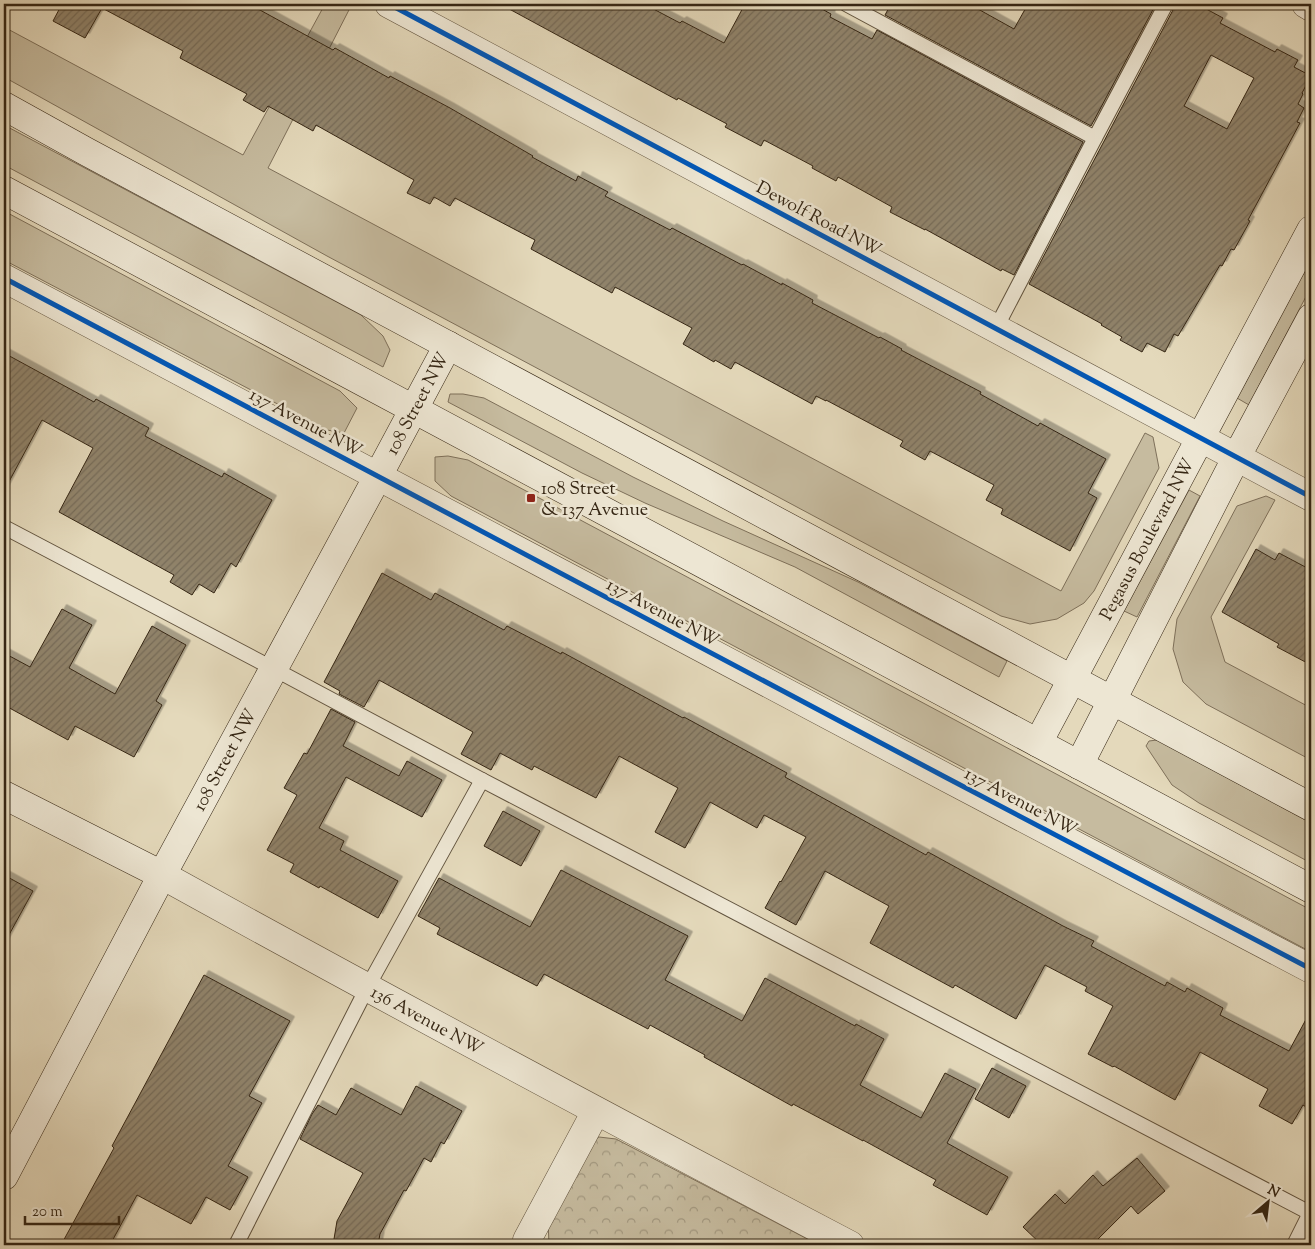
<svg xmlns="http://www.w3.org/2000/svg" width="1315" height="1249" viewBox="0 0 1315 1249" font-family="'Sorts Mill Goudy',serif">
<defs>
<pattern id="park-crowns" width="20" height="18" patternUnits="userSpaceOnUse" patternTransform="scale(1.25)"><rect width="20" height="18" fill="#c6bb9f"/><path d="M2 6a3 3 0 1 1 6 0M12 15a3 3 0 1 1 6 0" fill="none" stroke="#a29880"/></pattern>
<pattern id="building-hatch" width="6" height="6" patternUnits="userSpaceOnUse" patternTransform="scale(1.25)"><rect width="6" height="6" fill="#90836b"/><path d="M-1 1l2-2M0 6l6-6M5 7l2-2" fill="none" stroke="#766b57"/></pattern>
<filter id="shadow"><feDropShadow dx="4.5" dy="-4.5" stdDeviation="0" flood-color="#0004"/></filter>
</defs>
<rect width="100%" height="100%" fill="#e4d9bb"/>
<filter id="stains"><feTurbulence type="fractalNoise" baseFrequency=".004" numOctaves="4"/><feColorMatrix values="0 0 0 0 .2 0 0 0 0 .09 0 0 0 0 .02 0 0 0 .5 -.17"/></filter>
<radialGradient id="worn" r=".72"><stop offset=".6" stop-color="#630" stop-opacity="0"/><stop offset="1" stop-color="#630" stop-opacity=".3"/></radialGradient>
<g fill="#c6bb9f" stroke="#7e705a">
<path d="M 325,4 L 346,4 L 351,6 L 268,168 L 1061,591 L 1145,433 L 1153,437 L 1159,468 L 1094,591 L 1084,603 L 1057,619 L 1030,624 L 1001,616 L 327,256 L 4,77 L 4,27 L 243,155 Z"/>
<path d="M 4,125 L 361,315 L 383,336 L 390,350 L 383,367 L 4,165 Z"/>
<path d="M 4,211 L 340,391 L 357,408 L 344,433 L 327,430 L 4,260 Z"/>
<path d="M 1311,259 L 1311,287 L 1249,405 L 1237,398 Z"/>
<path d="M 450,394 L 463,394 L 484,398 L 633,477 L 723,521 L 858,582 L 1007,661 L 999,677 L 795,567 L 645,503 L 582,473 L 448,402 Z"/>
<path d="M 448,456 L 468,460 L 1311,910 L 1311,952 L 451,496 L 435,481 L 435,457 Z"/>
<path d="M 1189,490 L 1200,496 L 1137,617 L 1124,611 Z"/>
<path d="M 1266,496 L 1275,500 L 1211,617 L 1225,662 L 1311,708 L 1311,760 L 1206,704 L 1183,682 L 1173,649 L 1177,619 L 1237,506 Z"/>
<path d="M 1157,740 L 1311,823 L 1311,863 L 1199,803 L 1172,785 L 1146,746 L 1149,741 Z"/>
</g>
<path fill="url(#park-crowns)" stroke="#7e705a" d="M 599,1137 L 616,1139 L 819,1245 L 549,1245 L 548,1219 L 587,1145 Z"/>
<g fill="url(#building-hatch)" stroke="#352614" fill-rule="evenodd" filter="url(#shadow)">
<path d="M 62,4 L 249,4 L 333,50 L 335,48 L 389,78 L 390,76 L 450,108 L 533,156 L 532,157 L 576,181 L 578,176 L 608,192 L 605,196 L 670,230 L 672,228 L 742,265 L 743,264 L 782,285 L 782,283 L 813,300 L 812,303 L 879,338 L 880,337 L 902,349 L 901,350 L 981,392 L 980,394 L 1038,426 L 1040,423 L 1106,459 L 1088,493 L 1097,498 L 1070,551 L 1001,514 L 1003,509 L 986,500 L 994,485 L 930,451 L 925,460 L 900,446 L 903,441 L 826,400 L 826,401 L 816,396 L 812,404 L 735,362 L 731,369 L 715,360 L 714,362 L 683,344 L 692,328 L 615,287 L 612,293 L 531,249 L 535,240 L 455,198 L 450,206 L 434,197 L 430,204 L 407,193 L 414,180 L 316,125 L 313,131 L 268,106 L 264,112 L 243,100 L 247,94 L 180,58 L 183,51 L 102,8 L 85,38 L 53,21 Z"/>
<path d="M 500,4 L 644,4 L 680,23 L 682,21 L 724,43 L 745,4 L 813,4 L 831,14 L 830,17 L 872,39 L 877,30 L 1083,142 L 1014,275 L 1002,269 L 1001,271 L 925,229 L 925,230 L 890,212 L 892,207 L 838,177 L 836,181 L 812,168 L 813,166 L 764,140 L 761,146 L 725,127 L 727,124 L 678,98 L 677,100 Z"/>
<path d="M 891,4 L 969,4 L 1014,29 L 1028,4 L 1156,4 L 1091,126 L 885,15 Z"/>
<path d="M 1175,4 L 1197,4 L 1223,18 L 1220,23 L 1275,52 L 1277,49 L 1298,60 L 1294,67 L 1311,76 L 1302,93 L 1303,94 L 1298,104 L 1304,108 L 1297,122 L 1300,123 L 1248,220 L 1250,221 L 1234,250 L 1231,249 L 1222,266 L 1220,265 L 1178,336 L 1174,334 L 1165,352 L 1147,343 L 1142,352 L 1120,340 L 1122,337 L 1101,325 L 1102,324 L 1029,284 L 1174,8 ZM 1211,55 L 1254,78 L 1227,129 L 1184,106 Z"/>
<path d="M 4,353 L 94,402 L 96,399 L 149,428 L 145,436 L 222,477 L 224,473 L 272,500 L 236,567 L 231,563 L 214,593 L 199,584 L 192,595 L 170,582 L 174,575 L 59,512 L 93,448 L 42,420 L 4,491 Z"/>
<path d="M 1256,549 L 1275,560 L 1279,553 L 1311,570 L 1311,665 L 1277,647 L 1279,644 L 1222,612 Z"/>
<path d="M 382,573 L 431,600 L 435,593 L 504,630 L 507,626 L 561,654 L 562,652 L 683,718 L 684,717 L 787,773 L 785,777 L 926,855 L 928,852 L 1063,926 L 1094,941 L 1091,946 L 1165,986 L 1167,982 L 1185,992 L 1187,988 L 1223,1008 L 1220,1015 L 1289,1051 L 1311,1010 L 1311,1110 L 1303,1105 L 1292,1124 L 1259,1106 L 1268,1089 L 1200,1052 L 1175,1100 L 1114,1066 L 1113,1067 L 1088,1054 L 1113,1006 L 1085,991 L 1087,987 L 1045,965 L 1016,1019 L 955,985 L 953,988 L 870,943 L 889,906 L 825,871 L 796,925 L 765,908 L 780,881 L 781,882 L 806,837 L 764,815 L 757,828 L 710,802 L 685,848 L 655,832 L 678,788 L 619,756 L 596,798 L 534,766 L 532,770 L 500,753 L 491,770 L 461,754 L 473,732 L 379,680 L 364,707 L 339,694 L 340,691 L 324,682 Z"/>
<path d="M 62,609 L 92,625 L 69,668 L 115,694 L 152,626 L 186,645 L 156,701 L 162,705 L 134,757 L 75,726 L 68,740 L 4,705 L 4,653 L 30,667 Z"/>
<path d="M 331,709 L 355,722 L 343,746 L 399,776 L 407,761 L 442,780 L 422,817 L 346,777 L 319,828 L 344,841 L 340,850 L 398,881 L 378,918 L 320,886 L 319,888 L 290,872 L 294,864 L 267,850 L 297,795 L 284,788 L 304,753 L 307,754 Z"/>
<path d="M 503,811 L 540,831 L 521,866 L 484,846 Z"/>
<path d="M 561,870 L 688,936 L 665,980 L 742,1021 L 765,978 L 855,1026 L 856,1024 L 884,1039 L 860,1085 L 921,1118 L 945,1073 L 976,1089 L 947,1143 L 1008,1177 L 987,1215 L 933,1185 L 936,1180 L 863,1140 L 863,1141 L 793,1104 L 792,1106 L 704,1057 L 705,1055 L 650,1025 L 648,1029 L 544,974 L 537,986 L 437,934 L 440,928 L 418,916 L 439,878 L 530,927 Z"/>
<path d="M 4,875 L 33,891 L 4,944 Z"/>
<path d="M 204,975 L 290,1021 L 249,1096 L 262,1103 L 228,1166 L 248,1177 L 230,1210 L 206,1197 L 191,1224 L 137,1195 L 110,1245 L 61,1245 L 114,1148 L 112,1146 Z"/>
<path d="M 992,1068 L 1026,1086 L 1009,1118 L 975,1099 Z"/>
<path d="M 416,1086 L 462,1111 L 444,1144 L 441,1142 L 431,1162 L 424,1158 L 406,1191 L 404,1190 L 380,1234 L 378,1245 L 333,1245 L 337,1221 L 363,1173 L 300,1139 L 312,1114 L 318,1105 L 336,1115 L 351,1088 L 401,1115 Z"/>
<path d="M 1137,1158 L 1165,1191 L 1138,1214 L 1131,1206 L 1092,1245 L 1042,1245 L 1023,1227 L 1055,1194 L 1065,1204 L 1093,1175 L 1103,1186 Z"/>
</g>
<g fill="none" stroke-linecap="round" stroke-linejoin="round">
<g stroke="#61533e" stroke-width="16">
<g id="lane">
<path d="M 846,4 L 1095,138"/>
<path d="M 996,328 L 1095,138 L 1166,4"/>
<path d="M 4,527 L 274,669 L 482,780 L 1310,1213"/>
<path d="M 236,1245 L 367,988 L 482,780"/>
<path d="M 1294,1245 L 1311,1211"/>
</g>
</g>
<g stroke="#61533e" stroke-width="29">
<g id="street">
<path d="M 389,4 L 1311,497"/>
<path d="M 1306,4 L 1311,7"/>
<path d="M 4,278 L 947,778 L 1311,969"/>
<path id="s1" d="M 162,875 C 390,1001 620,1124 850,1245"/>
<path d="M 529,1245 L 527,1240 L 596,1111"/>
</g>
</g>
<g stroke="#352614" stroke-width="29">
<g id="secondary">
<path d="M 4,106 L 87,152 L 1311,807"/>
<path d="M 4,190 L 1311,889"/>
<path id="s2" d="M 1038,743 L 1311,230"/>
<path d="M 1079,765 L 1236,458 L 1311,318"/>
<path d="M 4,795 L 162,875"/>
<path id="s3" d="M 4,1176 L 162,875 L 378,476 L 448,345"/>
</g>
</g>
<use href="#lane" stroke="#ede6d3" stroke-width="14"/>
<use href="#street" stroke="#ede6d3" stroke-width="28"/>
<use href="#secondary" stroke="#ede6d3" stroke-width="28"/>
<g stroke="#ede6d3" stroke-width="8">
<g id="cycleway">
<path d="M 389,4 L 1311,497"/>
<path d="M 4,278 L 947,778 L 1311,969"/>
</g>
</g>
<use href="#cycleway" stroke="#0057b8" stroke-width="5"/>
</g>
<rect fill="#8f2418" stroke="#ede6d3" stroke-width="2" x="526" y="493" width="10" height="10" rx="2.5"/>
<g text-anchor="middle" stroke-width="5" stroke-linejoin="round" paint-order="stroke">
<g font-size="18" fill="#352614" stroke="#ede6d3">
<text transform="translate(819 218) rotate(28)" y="6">Dewolf Road NW</text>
<text dy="6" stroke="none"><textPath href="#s3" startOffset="876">108 Street NW</textPath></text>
<text transform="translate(306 422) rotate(28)" y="6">137 Avenue NW</text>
<text dy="6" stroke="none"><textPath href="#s2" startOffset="231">Pegasus Boulevard NW</textPath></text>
<text transform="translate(663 612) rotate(28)" y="6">137 Avenue NW</text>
<text dy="6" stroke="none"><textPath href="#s3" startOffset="471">108 Street NW</textPath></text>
<text transform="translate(1021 801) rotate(28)" y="6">137 Avenue NW</text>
<text dy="6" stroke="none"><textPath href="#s1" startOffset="302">136 Avenue NW</textPath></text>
</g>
<g font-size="18" fill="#352614" stroke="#ede6d3" text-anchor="start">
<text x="541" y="494">108 Street<tspan x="541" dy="21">&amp; 137 Avenue</tspan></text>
</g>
</g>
<rect width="1315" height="1249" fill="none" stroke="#e4d9bb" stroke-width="20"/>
<rect x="5" y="5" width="1305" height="1239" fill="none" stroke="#352614" stroke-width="2.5"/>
<rect x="10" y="10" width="1295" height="1229" fill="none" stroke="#352614"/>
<g transform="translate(1268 1202) rotate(28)" stroke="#ede6d3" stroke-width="4" paint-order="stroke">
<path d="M0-4L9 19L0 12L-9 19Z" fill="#352614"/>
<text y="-8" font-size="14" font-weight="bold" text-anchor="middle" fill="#352614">N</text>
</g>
<path d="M25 1216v8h94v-8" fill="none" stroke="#352614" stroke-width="2.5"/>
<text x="32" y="1216" font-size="15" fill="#352614" stroke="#ede6d3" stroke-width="4" paint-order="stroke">20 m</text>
<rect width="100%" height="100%" filter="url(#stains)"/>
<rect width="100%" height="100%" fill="url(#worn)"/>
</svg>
